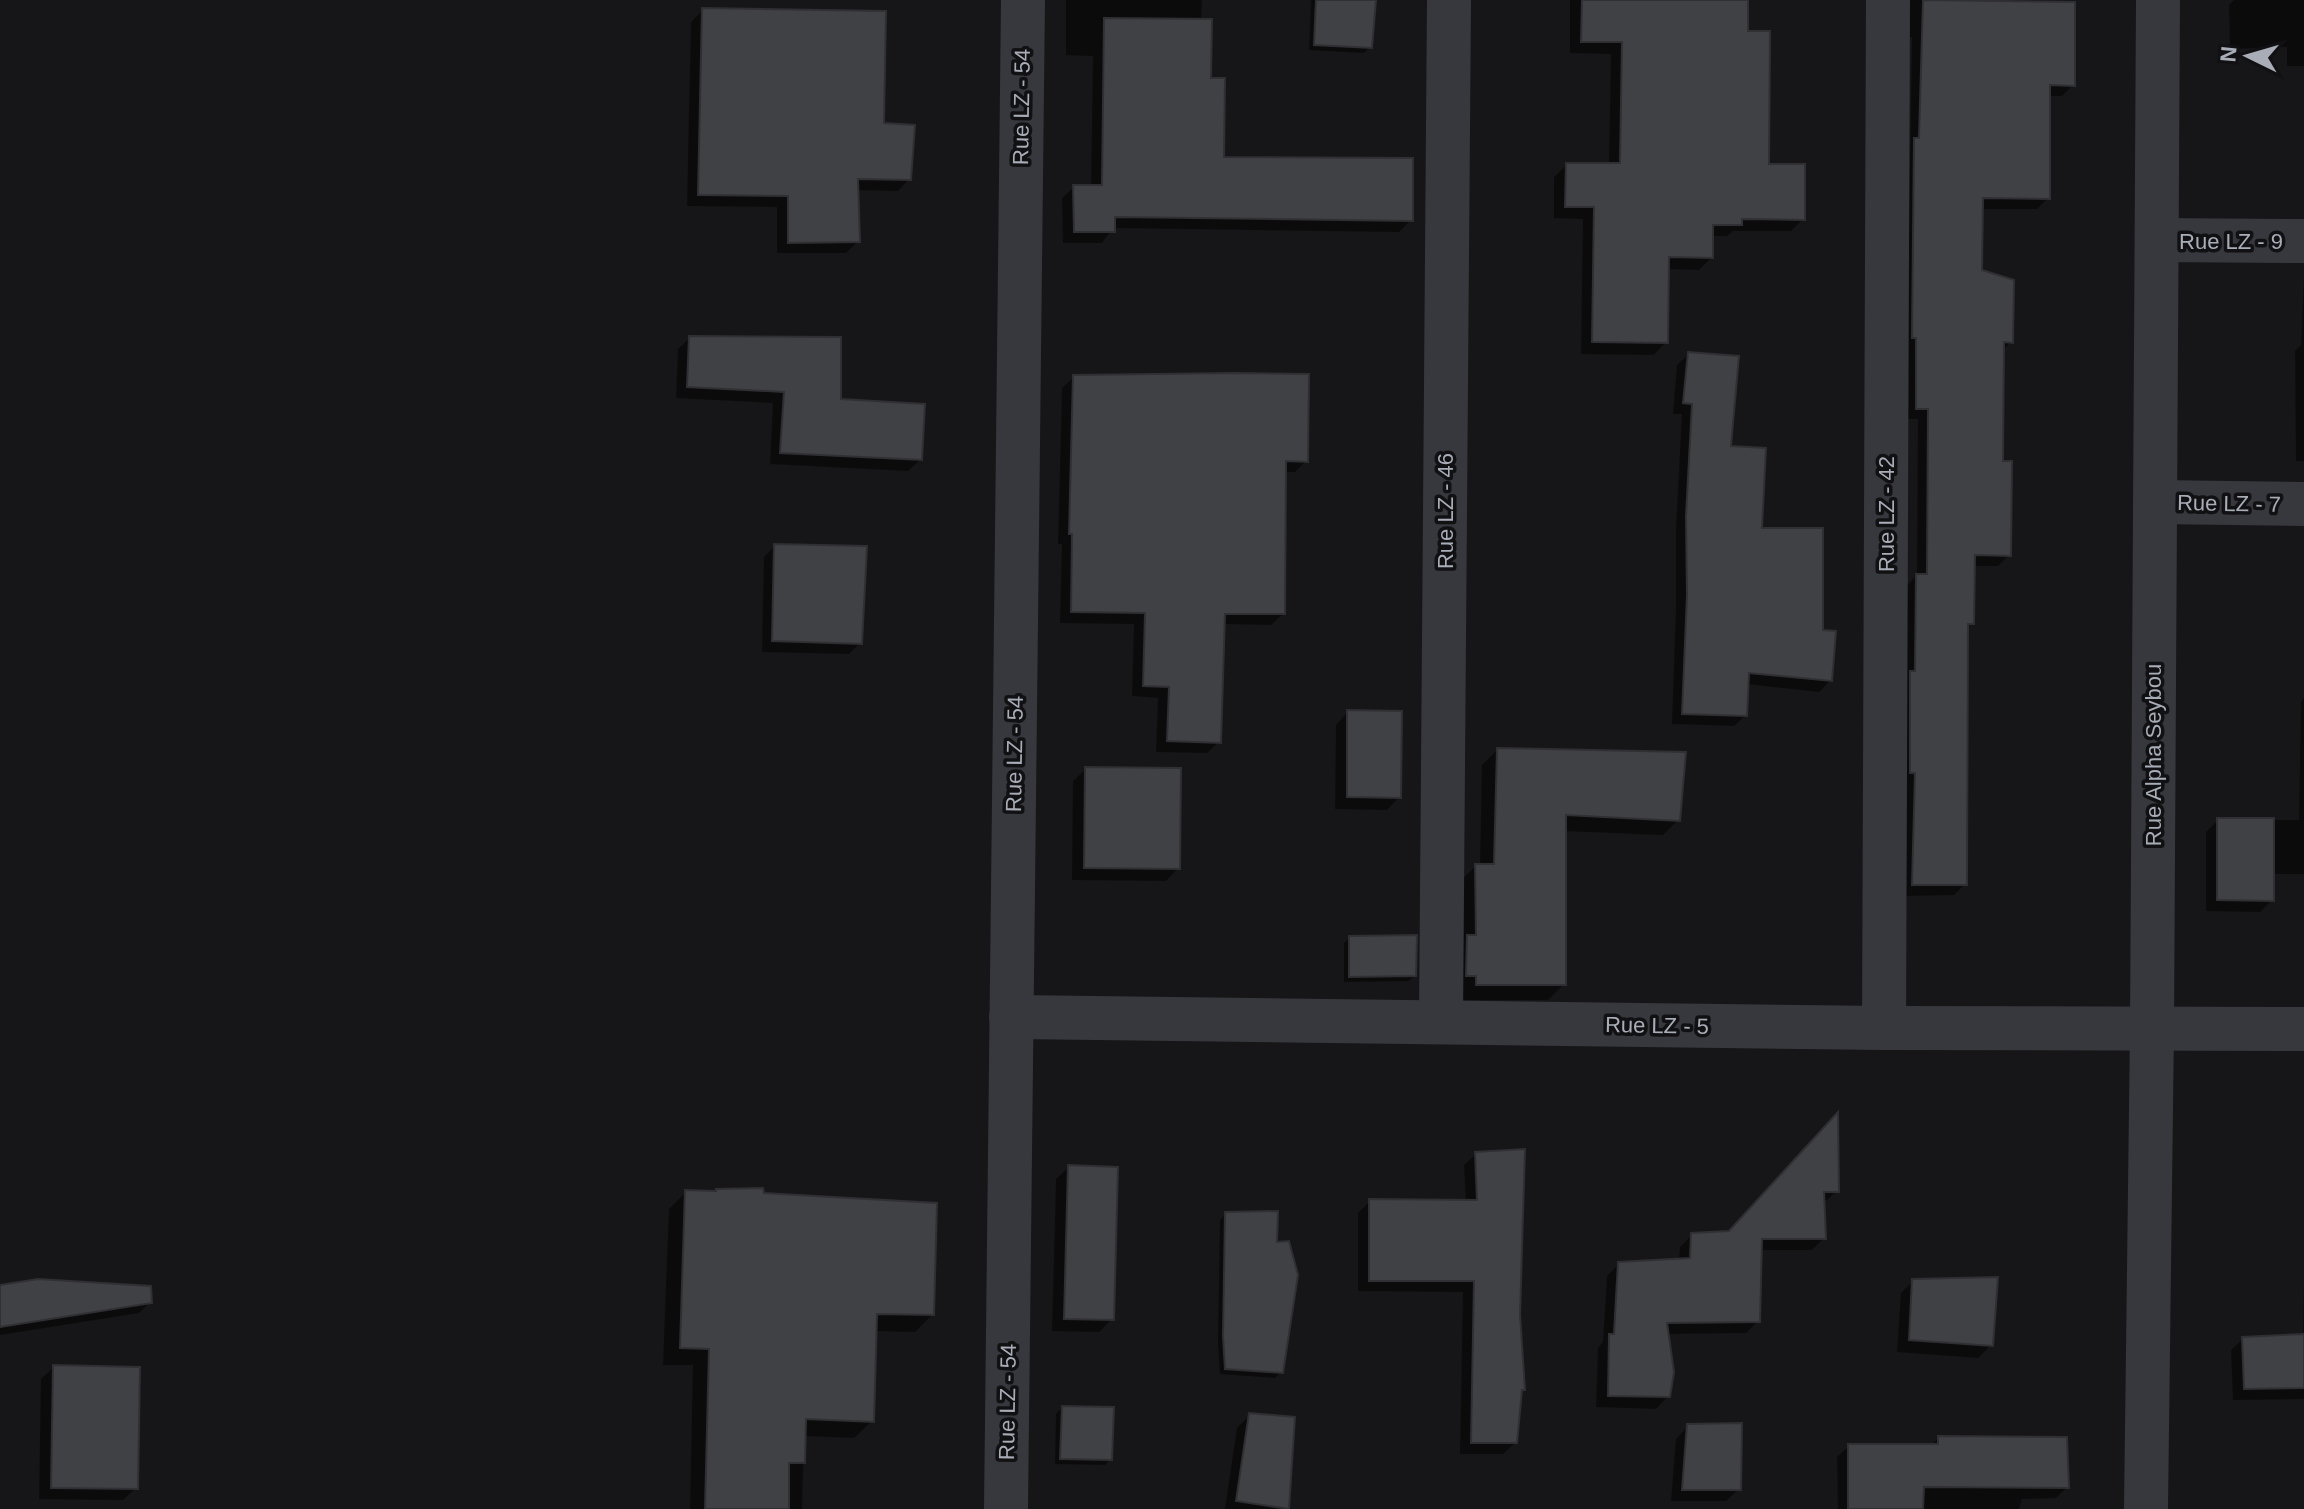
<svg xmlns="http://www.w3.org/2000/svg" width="2304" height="1509" viewBox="0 0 2304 1509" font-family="Helvetica,sans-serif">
<rect width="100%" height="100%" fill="#161618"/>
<g fill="#0007">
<path d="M 1066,0 L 1202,0 L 1201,20 L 1209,80 L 1222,159 L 1411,220 L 1399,232 L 1113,228 L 1102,243 L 1063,243 L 1062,198 L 1074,187 L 1091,187 L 1093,56 L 1066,55 Z"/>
<path d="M 1311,0 L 1374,0 L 1370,47 L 1364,53 L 1309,50 Z"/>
<path d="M 1570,0 L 1746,0 L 1746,33 L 1767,166 L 1803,219 L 1791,231 L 1733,231 L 1727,236 L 1711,236 L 1711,258 L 1699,270 L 1667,269 L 1666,342 L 1654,355 L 1581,354 L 1583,219 L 1554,218 L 1554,177 L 1567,165 L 1609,165 L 1611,54 L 1570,53 Z"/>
<path d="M 1903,0 L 1975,0 L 2073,85 L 2062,96 L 2048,96 L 2048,198 L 2037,209 L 1981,209 L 1980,272 L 2011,342 L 2002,351 L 2001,463 L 2009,555 L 1998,566 L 1973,566 L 1972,624 L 1966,629 L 1965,884 L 1954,895 L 1902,896 L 1905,587 L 1917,575 L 1918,419 L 1906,419 L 1912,37 L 1903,37 Z"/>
<path d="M 2234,0 L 2304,0 L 2304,66 L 2287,66 L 2287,47 L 2230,49 L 2229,5 Z"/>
<path d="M 703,10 L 882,125 L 909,179 L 898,191 L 857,190 L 858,241 L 846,253 L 777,253 L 777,207 L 687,206 L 691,22 Z"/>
<path d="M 2304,276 L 2304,461 L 2296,461 L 2295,351 L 2301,345 Z"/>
<path d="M 690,338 L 838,401 L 920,460 L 908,471 L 770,464 L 773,403 L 676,398 L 678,349 Z"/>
<path d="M 1689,354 L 1760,530 L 1821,632 L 1830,681 L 1819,692 L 1747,684 L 1746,715 L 1734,726 L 1672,724 L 1676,607 L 1676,529 L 1682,414 L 1673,414 L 1677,365 Z"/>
<path d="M 1074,377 L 1306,461 L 1295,472 L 1284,472 L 1283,614 L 1271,625 L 1223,624 L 1219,742 L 1207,753 L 1156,752 L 1158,698 L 1132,696 L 1134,624 L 1060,623 L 1062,544 L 1058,544 L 1062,388 Z"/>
<path d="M 775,546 L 860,643 L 849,654 L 762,652 L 764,557 Z"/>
<path d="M 2304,698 L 2304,874 L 2272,874 L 2272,900 L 2260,912 L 2206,911 L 2206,832 L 2218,820 L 2299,820 L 2301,702 Z"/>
<path d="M 1348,712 L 1399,797 L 1387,810 L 1335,809 L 1336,725 Z"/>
<path d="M 1497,750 L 1678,820 L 1663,835 L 1564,831 L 1564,984 L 1548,1000 L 1461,1000 L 1460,881 L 1476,866 L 1480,866 L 1482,765 Z"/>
<path d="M 1086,769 L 1178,868 L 1166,881 L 1072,880 L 1073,781 Z"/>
<path d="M 1350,938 L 1414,976 L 1409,981 L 1344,982 L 1344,943 Z"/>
<path d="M 1826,1127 L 1837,1191 L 1823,1203 L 1824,1238 L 1812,1250 L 1760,1250 L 1758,1321 L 1746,1333 L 1667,1334 L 1668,1396 L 1656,1409 L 1596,1407 L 1598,1348 L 1603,1342 L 1607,1276 L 1619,1264 L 1679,1261 L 1680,1247 L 1692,1235 L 1729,1233 Z"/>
<path d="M 1476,1154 L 1518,1315 L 1523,1389 L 1519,1393 L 1515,1443 L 1503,1454 L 1460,1454 L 1463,1292 L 1358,1291 L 1358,1213 L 1370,1201 L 1466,1202 L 1464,1165 Z"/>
<path d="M 1069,1167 L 1112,1319 L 1099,1332 L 1052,1331 L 1056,1179 Z"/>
<path d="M 686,1192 L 762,1195 L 932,1315 L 915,1332 L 874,1331 L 872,1421 L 854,1438 L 804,1436 L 802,1509 L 690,1509 L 693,1365 L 663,1365 L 669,1209 Z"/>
<path d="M 1226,1214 L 1281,1372 L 1275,1378 L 1220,1374 L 1218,1343 L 1220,1220 Z"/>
<path d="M 1913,1281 L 1991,1345 L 1978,1358 L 1897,1352 L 1901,1293 Z"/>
<path d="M 2304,1282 L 2304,1399 L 2233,1400 L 2231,1350 L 2243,1339 L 2303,1336 Z"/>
<path d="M 0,1287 L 150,1302 L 139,1313 L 0,1335 Z"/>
<path d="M 54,1367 L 136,1488 L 123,1500 L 39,1499 L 41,1379 Z"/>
<path d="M 1062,1408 L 1110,1459 L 1105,1465 L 1055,1464 L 1056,1414 Z"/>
<path d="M 1250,1415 L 1287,1508 L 1286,1509 L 1225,1509 L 1237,1428 Z"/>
<path d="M 1688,1426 L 1739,1489 L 1726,1501 L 1671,1501 L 1676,1439 Z"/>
<path d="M 1939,1438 L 2067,1487 L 2056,1498 L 2022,1499 L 2019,1509 L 1838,1509 L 1837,1457 L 1849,1446 L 1930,1446 Z"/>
</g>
<g fill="#404145" stroke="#303034" stroke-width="2">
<path d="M 1316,0 L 1376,0 L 1372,48 L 1314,45 Z"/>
<path d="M 1582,0 L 1748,0 L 1748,31 L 1770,31 L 1769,164 L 1805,164 L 1805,220 L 1742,219 L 1742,225 L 1713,225 L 1713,258 L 1669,257 L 1668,343 L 1592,342 L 1594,207 L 1565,207 L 1566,163 L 1620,163 L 1622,42 L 1581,42 Z"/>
<path d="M 1923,0 L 2075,2 L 2075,86 L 2050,85 L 2050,199 L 1983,198 L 1982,270 L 2014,280 L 2013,343 L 2004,342 L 2003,461 L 2012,461 L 2011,556 L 1975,555 L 1974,624 L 1968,624 L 1967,885 L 1912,885 L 1915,773 L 1910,773 L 1910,671 L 1915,671 L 1916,574 L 1927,574 L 1928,409 L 1916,409 L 1916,338 L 1912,338 L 1914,138 L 1919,138 Z"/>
<path d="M 702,8 L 886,11 L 884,123 L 915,125 L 911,180 L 858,179 L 860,242 L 788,243 L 788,196 L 698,195 Z"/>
<path d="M 1104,18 L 1212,19 L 1211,78 L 1225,78 L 1224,157 L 1413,158 L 1413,221 L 1115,217 L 1115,232 L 1074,232 L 1073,185 L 1102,185 Z"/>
<path d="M 689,336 L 841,337 L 841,399 L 925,404 L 922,460 L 780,453 L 784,392 L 687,387 Z"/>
<path d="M 1688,352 L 1739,356 L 1731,446 L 1766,448 L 1762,528 L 1823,528 L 1823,630 L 1836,631 L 1832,681 L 1749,673 L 1747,716 L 1682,714 L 1687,595 L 1686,516 L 1692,404 L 1683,403 Z"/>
<path d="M 1234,373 L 1309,374 L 1308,462 L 1286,461 L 1285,614 L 1225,614 L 1221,743 L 1167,741 L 1169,687 L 1143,686 L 1145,613 L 1071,612 L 1072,534 L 1069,534 L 1073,375 Z"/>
<path d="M 774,544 L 867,546 L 862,644 L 772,641 Z"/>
<path d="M 1347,710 L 1402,711 L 1401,798 L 1347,797 Z"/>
<path d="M 1497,748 L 1686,752 L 1680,821 L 1566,815 L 1566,985 L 1476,985 L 1476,976 L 1466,976 L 1467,935 L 1476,935 L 1475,864 L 1494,864 Z"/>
<path d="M 1085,767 L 1181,768 L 1180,869 L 1084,868 Z"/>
<path d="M 2217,818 L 2274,818 L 2274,901 L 2217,900 Z"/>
<path d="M 1417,935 L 1416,976 L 1349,977 L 1349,936 Z"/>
<path d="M 1838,1112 L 1839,1192 L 1824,1192 L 1826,1239 L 1762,1239 L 1760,1322 L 1667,1323 L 1674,1372 L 1670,1397 L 1608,1396 L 1609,1334 L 1614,1334 L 1618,1262 L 1690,1258 L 1691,1233 L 1729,1231 Z"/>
<path d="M 1525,1149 L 1520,1315 L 1525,1390 L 1522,1390 L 1517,1443 L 1471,1443 L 1474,1281 L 1369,1281 L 1369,1199 L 1477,1200 L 1475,1152 Z"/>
<path d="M 1068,1165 L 1118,1167 L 1114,1320 L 1064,1319 Z"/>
<path d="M 763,1188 L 764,1193 L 937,1203 L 934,1315 L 877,1314 L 874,1422 L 806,1419 L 805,1463 L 789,1463 L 789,1509 L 705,1509 L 709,1349 L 680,1348 L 685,1190 L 716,1191 L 716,1189 Z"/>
<path d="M 1278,1211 L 1277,1242 L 1289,1241 L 1298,1275 L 1283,1373 L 1225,1369 L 1223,1336 L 1225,1212 Z"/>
<path d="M 1998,1277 L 1993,1346 L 1909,1340 L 1912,1279 Z"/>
<path d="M 38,1279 L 151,1286 L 152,1303 L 0,1327 L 0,1285 Z"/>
<path d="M 2304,1334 L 2304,1388 L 2244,1389 L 2242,1337 Z"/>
<path d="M 53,1365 L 140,1367 L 138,1489 L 51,1488 Z"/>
<path d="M 1062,1406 L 1114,1407 L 1112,1460 L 1060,1459 Z"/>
<path d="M 1249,1413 L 1295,1417 L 1289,1509 L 1236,1501 Z"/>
<path d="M 1742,1423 L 1741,1490 L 1682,1490 L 1687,1424 Z"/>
<path d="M 1938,1436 L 2067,1437 L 2069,1488 L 1924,1487 L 1923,1509 L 1848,1509 L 1848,1444 L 1938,1444 Z"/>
</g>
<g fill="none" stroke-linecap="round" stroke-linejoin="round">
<g stroke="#37383d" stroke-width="44">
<path d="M 2157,240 L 2304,241"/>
<path d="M 2155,502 L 2304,504"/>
<path d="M 1011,1017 L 1884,1028 L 2304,1029"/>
<path d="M 1441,1022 L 1449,0"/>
<path d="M 1884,1028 L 1888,0"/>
<path d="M 1006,1509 L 1023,0"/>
<path d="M 2146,1509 L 2152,1028 L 2158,0"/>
</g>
</g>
<g text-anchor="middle" stroke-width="7" stroke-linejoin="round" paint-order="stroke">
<g font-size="22" fill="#a8adb8" stroke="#111113">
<text transform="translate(1021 107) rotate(-89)" y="8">Rue LZ - 54</text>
<text x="2231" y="249">Rue LZ - 9</text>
<text transform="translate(2229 503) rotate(1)" y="8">Rue LZ - 7</text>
<text transform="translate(1445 511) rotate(-90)" y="8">Rue LZ - 46</text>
<text transform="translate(1886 514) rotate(-90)" y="8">Rue LZ - 42</text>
<text transform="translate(1014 754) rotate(-89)" y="8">Rue LZ - 54</text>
<text transform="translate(2153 755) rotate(-90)" y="8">Rue Alpha Seybou</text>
<text transform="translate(1657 1025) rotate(1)" y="8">Rue LZ - 5</text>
<text transform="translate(1007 1402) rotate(-89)" y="8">Rue LZ - 54</text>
</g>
</g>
<g transform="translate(2248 56) rotate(275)" stroke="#111113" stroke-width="6" paint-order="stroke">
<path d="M0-6L14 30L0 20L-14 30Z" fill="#a8adb8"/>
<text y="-12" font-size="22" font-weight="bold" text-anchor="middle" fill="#a8adb8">N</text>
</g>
</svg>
